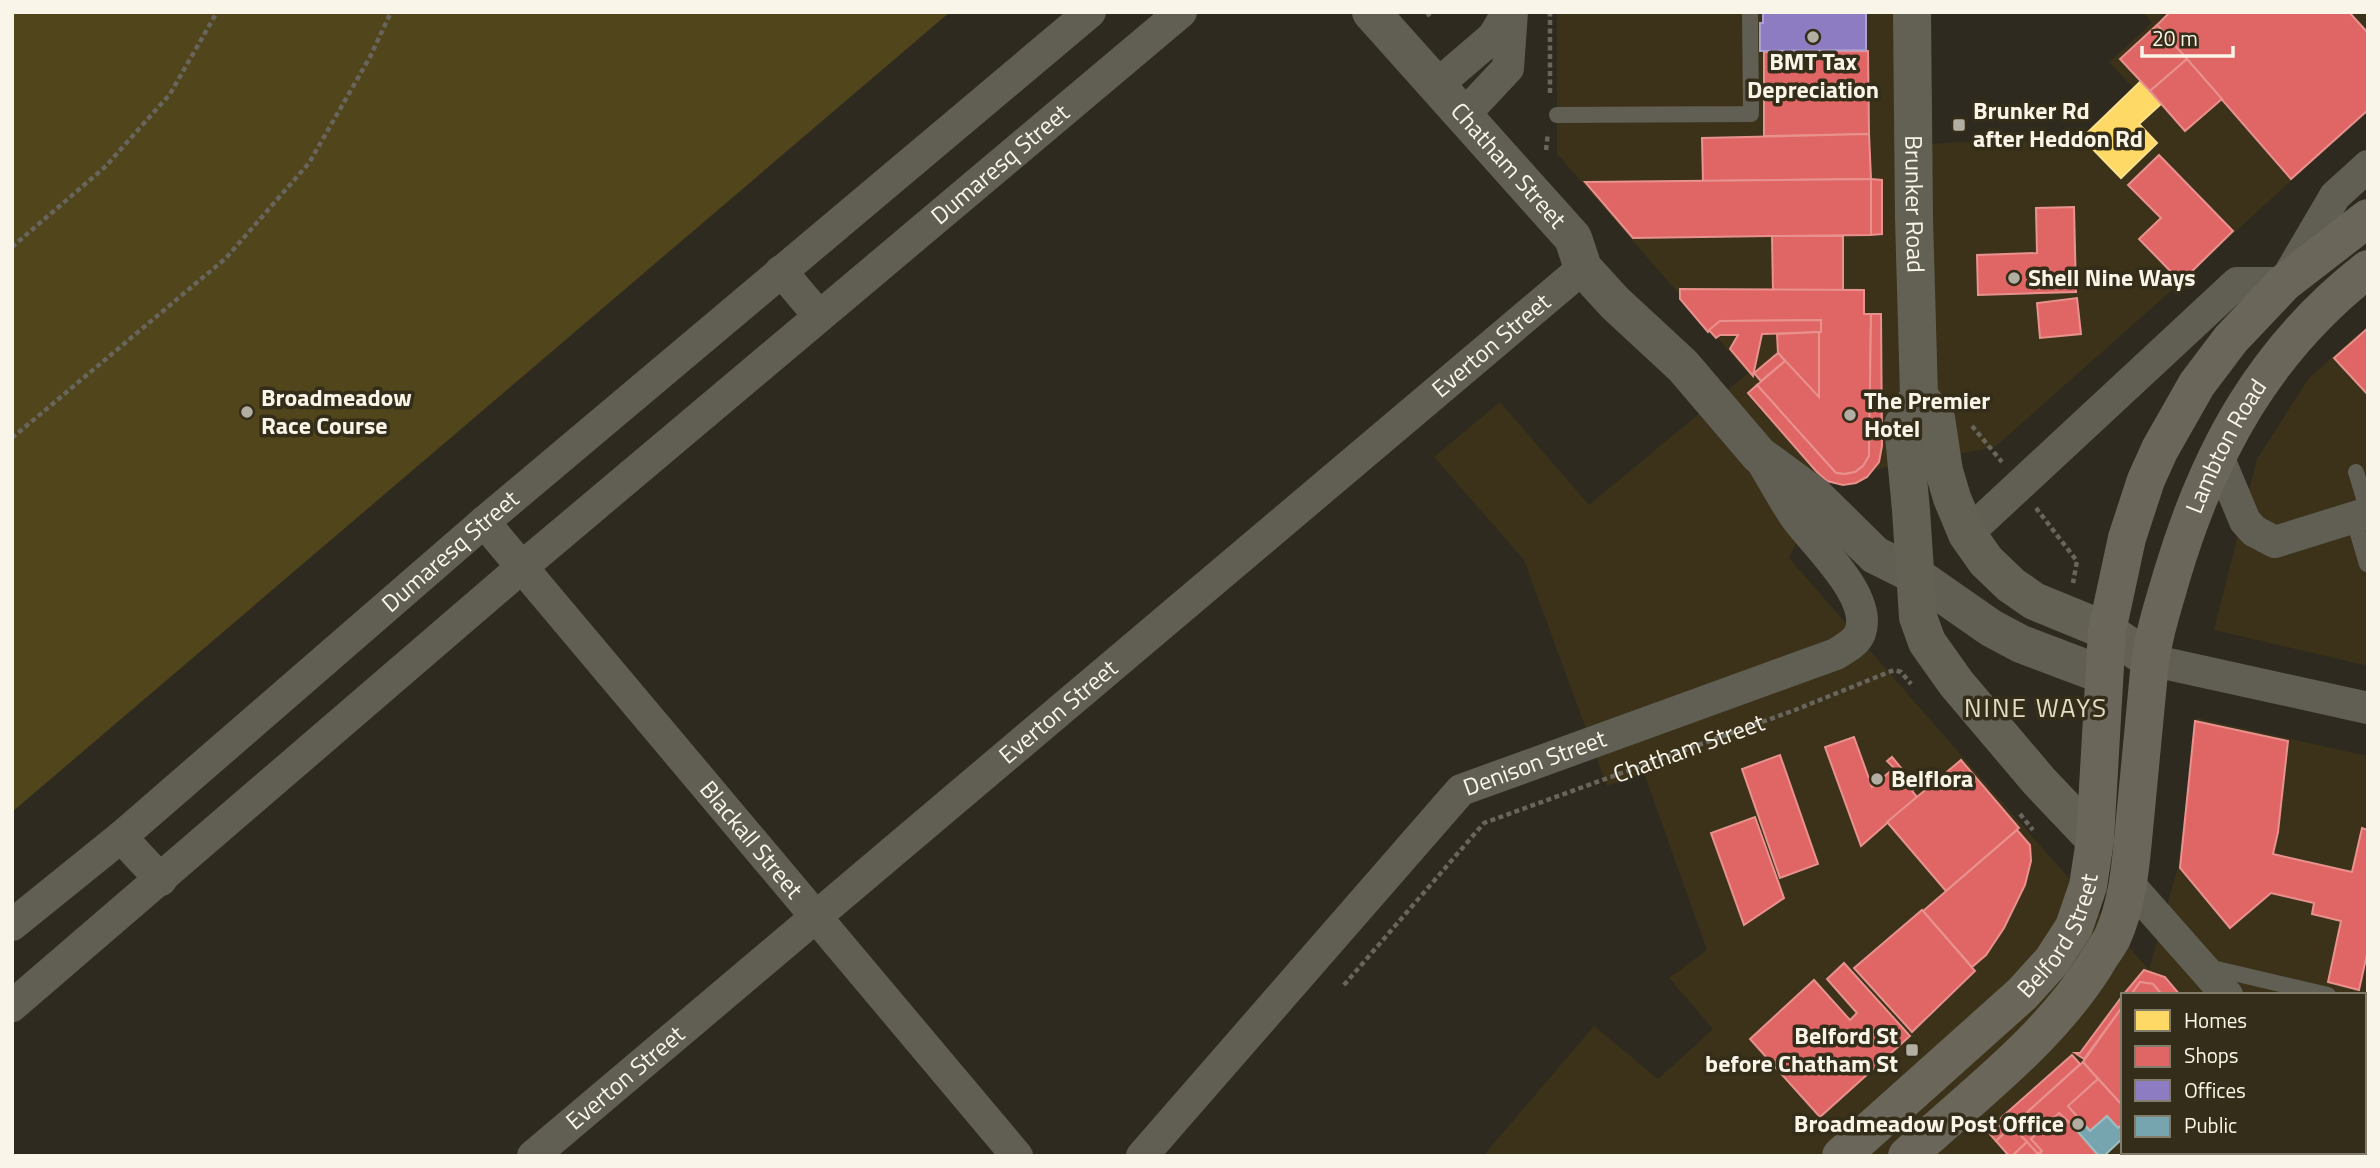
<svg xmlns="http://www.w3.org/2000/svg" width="2380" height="1168" viewBox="0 0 2380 1168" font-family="'Titillium Web',sans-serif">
<rect width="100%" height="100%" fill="#2e2a1f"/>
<g fill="#3b3219">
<path d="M 1557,12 L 1895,12 L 1896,146 L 1960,142 L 2076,140 L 2134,89 L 2109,62 L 2152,23 L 2143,12 L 2368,12 L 2368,110 L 2181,282 L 1995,447 L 1872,470 L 1831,470 L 1789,558 L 2149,970 L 2178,867 L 2196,718 L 2368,756 L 2368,997 L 2364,1002 L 2364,995 L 2123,995 L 2123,1152 L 2249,1152 L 2245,1156 L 1483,1156 L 1594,1026 L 1658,1079 L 1713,1029 L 1669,978 L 1707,950 L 1644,773 L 1607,786 L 1524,560 L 1434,457 L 1500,402 L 1589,505 L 1748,373 L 1557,154 Z"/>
<path d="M 2358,334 L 2368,344 L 2368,666 L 2214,630 L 2257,459 L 2309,378 Z"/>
</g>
<path fill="#51451c" d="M 12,12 L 950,12 L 12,812 Z"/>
<path fill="#ffd966" stroke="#fde18d" stroke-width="2" d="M 2141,81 L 2161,104 L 2139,124 L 2157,143 L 2121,178 L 2082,138 Z"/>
<g fill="#e06666" stroke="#e8918d" stroke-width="2">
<path d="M 2170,12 L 2349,12 L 2368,33 L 2368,110 L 2291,179 L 2157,25 Z"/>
<path d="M 2157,25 L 2187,59 L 2150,91 L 2120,59 Z"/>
<path d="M 1868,51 L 1869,134 L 1764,136 L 1764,52 Z"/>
<path d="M 2187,59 L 2222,99 L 2185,131 L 2150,91 Z"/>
<path d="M 1869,134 L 1871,179 L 1703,181 L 1702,138 Z"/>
<path d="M 2159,155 L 2233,231 L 2181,282 L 2139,239 L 2161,218 L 2128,185 Z"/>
<path d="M 1871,179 L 1871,235 L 1772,236 L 1633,238 L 1585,182 Z"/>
<path d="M 1871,179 L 1882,180 L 1882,234 L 1871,235 Z"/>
<path d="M 2074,207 L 2076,292 L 1978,295 L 1977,255 L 2037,253 L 2036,208 Z"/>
<path d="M 1772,236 L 1843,236 L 1843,290 L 1773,291 Z"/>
<path d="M 1680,289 L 1864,290 L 1864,314 L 1871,314 L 1869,456 L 1863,466 L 1855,472 L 1845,474 L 1836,473 L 1757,385 L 1786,360 L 1819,397 L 1819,332 L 1821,332 L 1821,320 L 1720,321 L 1708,332 L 1680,299 Z"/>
<path d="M 2077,298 L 2081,334 L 2040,338 L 2037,303 Z"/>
<path d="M 1871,314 L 1881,314 L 1882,446 L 1879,462 L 1867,477 L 1856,483 L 1843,485 L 1827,481 L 1816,471 L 1748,393 L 1757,385 L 1836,473 L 1845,474 L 1855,472 L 1863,466 L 1869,456 Z"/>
<path d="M 1821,320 L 1821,332 L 1762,334 L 1753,376 L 1730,349 L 1738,335 L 1720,335 L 1716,338 L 1709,330 L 1720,321 Z"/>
<path d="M 2368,328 L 2368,395 L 2334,358 Z"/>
<path d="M 1819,332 L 1819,397 L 1778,353 L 1777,334 Z"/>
<path d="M 1778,353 L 1785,361 L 1761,381 L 1754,373 Z"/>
<path d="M 2195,721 L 2288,741 L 2278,832 L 2273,854 L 2352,872 L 2362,828 L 2368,830 L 2368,950 L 2359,990 L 2328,982 L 2341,921 L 2312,914 L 2314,903 L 2271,893 L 2230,928 L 2180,868 Z"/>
<path d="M 1854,737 L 1872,787 L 1894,768 L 1887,761 L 1892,757 L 1917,787 L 1912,791 L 1917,797 L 1861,846 L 1825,747 Z"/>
<path d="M 1780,755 L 1818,864 L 1780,878 L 1742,769 Z"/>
<path d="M 1961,760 L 2019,828 L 1946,891 L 1887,822 Z"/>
<path d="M 1755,817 L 1784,898 L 1744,925 L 1711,833 Z"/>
<path d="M 2017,830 L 2030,845 L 2031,861 L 2025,885 L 2004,928 L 1986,955 L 1972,967 L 1923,911 Z"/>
<path d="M 1922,910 L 1975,971 L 1912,1032 L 1854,968 Z"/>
<path d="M 1844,963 L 1910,1036 L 1820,1117 L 1750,1039 L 1814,980 L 1850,1020 L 1857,1013 L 1827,979 Z"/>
<path d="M 2144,970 L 2165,977 L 2180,995 L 2162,995 L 2153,984 L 2140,982 L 2131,995 L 2123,995 Z"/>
<path d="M 2140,982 L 2153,984 L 2162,995 L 2131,995 Z"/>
<path d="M 2123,995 L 2123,1006 L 2084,1059 L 2075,1053 L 2080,1053 Z"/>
<path d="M 2123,1006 L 2123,1106 L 2083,1062 Z"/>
<path d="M 2072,1055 L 2080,1064 L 2012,1126 L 2003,1116 Z"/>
<path d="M 2083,1062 L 2098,1079 L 2068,1106 L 2079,1119 L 2072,1125 L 2059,1113 L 2031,1139 L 2042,1151 L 2038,1154 L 2012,1126 Z"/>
<path d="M 2098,1079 L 2123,1106 L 2123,1124 L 2118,1128 L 2107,1116 L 2090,1131 L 2068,1106 Z"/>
<path d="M 2059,1113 L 2072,1125 L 2099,1156 L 2043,1156 L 2040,1153 L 2042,1151 L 2031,1139 Z"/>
<path d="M 2003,1116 L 2012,1126 L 1996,1141 L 1988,1132 Z"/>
<path d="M 2012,1126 L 2027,1142 L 2012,1156 L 2009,1156 L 1996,1141 Z"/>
<path d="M 2027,1142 L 2038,1154 L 2039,1153 L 2042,1156 L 2012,1156 Z"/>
</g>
<path fill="#8e7cc3" stroke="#aea0ce" stroke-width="2" d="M 1763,12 L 1866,12 L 1866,50 L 1760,51 L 1760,23 L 1763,23 Z"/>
<path fill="#76a5af" stroke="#9dbdc0" stroke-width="2" d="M 2107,1116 L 2118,1128 L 2123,1124 L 2123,1138 L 2104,1156 L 2099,1156 L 2072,1125 L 2079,1119 L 2090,1131 Z"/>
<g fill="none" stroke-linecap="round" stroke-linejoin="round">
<g stroke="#68655c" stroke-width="4.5" stroke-dasharray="5 3.5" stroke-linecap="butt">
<path d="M 1427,12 L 1431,18"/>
<path d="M 1550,93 L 1550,12"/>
<path d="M 1546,150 L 1548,133"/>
<path d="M 12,247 L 105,167 L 170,94 L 217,12"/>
<path d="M 1972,426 L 2002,462"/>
<path d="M 12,438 L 226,258 L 309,163 L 370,57 L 391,12"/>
<path d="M 2036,508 L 2077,561 L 2073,583"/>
<path d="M 2020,814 L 2033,830"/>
<path id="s1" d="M 1344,985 L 1484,823 L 1795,710 L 1894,670 L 1901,672 L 1911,684"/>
</g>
<g stroke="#615e54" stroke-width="16">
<path d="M 1557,115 L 1751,114 L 1750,12"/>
<path d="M 2356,472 L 2368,511"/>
<path d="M 2353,517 L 2367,564"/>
<path d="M 2208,967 L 2328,995"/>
<path d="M 2364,1003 L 2368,1004"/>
</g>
<g stroke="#615e54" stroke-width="32">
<path d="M 1437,85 L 1493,37 L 1508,12"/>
<path d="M 1463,116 L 1508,68 L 1512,12"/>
<path d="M 781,271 L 819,316"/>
<path d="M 2217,454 L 2245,521 L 2254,531 L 2275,542 L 2368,513"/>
<path id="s2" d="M 484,522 L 1017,1156"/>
<path d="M 1967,534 L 2237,283 L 2284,283 L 2335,196 L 2368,166"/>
<path d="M 2150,660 L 2368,708"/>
<path d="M 121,837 L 161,880"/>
<path d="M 2128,883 L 2227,995"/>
<path id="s3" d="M 12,925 L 121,837 L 484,522 L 1090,12"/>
<path id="s4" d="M 12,1006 L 522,567 L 1181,12"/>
<path d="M 2363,1152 L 2366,1156"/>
<path id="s5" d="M 533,1156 L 1583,268"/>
<path id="s6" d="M 1142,1156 L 1461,790 L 1836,654 C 1845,648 1856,643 1860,633 C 1874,596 1813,543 1794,515 C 1782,497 1772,478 1761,460"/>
</g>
<path stroke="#615e54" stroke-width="38" id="s7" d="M 1371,12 L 1573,238 L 1583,268 L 1615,303 L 1683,366 L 1759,455 L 1815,496 L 1875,555 L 1915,575 L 1991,628 L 2021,644 L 2103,675"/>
<g stroke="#636054" stroke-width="38">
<path id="s8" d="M 1912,12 L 1914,218 L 1919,396 L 1903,425 L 1911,510 L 1918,617 L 1927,642 L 1956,683 L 2039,781 L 2095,840"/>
<path d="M 1919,396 L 1936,418 L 1944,471 L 1952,498 L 1967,534 L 1986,561 L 2011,585 L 2034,601 L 2107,631 L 2150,660"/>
</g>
<g stroke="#6a6659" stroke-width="38">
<path id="s9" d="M 1841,1156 L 2022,994 L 2052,961 L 2074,927 L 2088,886 L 2095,840 L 2107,631 L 2127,538 L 2146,480 L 2160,449 L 2197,384 L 2231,339 L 2284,283 L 2368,218"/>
<path id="s10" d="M 1907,1156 C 1973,1095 2047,1041 2095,965 C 2100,956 2107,947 2112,938 C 2129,901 2131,859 2135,819 C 2140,770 2144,721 2149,672 C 2152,639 2163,606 2172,575 C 2209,451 2265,349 2368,269"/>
</g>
</g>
<g fill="#b2aea2" stroke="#342d19" stroke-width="2.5">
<circle cx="1813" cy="37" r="7"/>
<rect x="1952" y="118" width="14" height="14" rx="3.5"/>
<circle cx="2014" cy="278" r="7"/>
<circle cx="247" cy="412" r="7"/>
<circle cx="1850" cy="415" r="7"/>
<circle cx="1877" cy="779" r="7"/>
<rect x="1905" y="1043" width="14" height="14" rx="3.5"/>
<circle cx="2078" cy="1124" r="7"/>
</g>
<g text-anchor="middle" stroke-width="7" stroke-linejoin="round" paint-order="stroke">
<g font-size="24" font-weight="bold" fill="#f9f5e8" stroke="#342d19" text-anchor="start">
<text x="1813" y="70" text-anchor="middle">BMT Tax<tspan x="1813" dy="28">Depreciation</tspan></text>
<text x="1973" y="119">Brunker Rd<tspan x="1973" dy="28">after Heddon Rd</tspan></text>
<text x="2028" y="286">Shell Nine Ways</text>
<text x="261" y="406">Broadmeadow<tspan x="261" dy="28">Race Course</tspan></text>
<text x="1864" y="409">The Premier<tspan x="1864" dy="28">Hotel</tspan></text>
<text x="1891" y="787">Belflora</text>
<text x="1898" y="1044" text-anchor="end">Belford St<tspan x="1898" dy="28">before Chatham St</tspan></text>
<text x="2064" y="1132" text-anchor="end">Broadmeadow Post Office</text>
</g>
<g font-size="24" fill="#f9f5e8" stroke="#342d19">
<text dy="8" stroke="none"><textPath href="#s4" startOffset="1298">Dumaresq Street</textPath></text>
<text dy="8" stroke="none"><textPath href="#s7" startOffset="206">Chatham Street</textPath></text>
<text dy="8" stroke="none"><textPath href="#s8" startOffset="192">Brunker Road</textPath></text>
<text dy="8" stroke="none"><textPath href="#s5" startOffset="1255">Everton Street</textPath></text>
<text dy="8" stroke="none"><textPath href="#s10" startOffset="810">Lambton Road</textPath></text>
<text dy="8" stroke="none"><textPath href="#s3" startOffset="576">Dumaresq Street</textPath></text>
<text dy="8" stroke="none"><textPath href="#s5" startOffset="688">Everton Street</textPath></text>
<text dy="8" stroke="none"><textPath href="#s1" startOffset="432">Chatham Street</textPath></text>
<text dy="8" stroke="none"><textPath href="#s6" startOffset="564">Denison Street</textPath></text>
<text dy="8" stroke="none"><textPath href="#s2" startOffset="415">Blackall Street</textPath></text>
<text dy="8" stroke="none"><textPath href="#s9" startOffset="313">Belford Street</textPath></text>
<text dy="8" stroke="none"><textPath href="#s5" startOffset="121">Everton Street</textPath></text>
</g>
<g font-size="26" letter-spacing="2" fill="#e3dbc2" stroke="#342d19">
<text x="2036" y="717">NINE WAYS</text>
</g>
</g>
<rect width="2380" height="1168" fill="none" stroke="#f9f5e8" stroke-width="28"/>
<rect x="2121" y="993" width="245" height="161" fill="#342d19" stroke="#837d6c" stroke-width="2"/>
<rect x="2135" y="1010" width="35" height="21" fill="#ffd966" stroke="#837d6c" stroke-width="2"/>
<text x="2184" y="1028" font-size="21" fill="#f9f5e8">Homes</text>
<rect x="2135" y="1046" width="35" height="21" fill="#e06666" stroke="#837d6c" stroke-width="2"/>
<text x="2184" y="1063" font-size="21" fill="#f9f5e8">Shops</text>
<rect x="2135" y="1080" width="35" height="21" fill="#8e7cc3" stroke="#837d6c" stroke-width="2"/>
<text x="2184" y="1098" font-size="21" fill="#f9f5e8">Offices</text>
<rect x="2135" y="1116" width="35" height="21" fill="#76a5af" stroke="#837d6c" stroke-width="2"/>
<text x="2184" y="1133" font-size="21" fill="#f9f5e8">Public</text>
<path d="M2142 46v10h91v-10" fill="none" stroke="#f9f5e8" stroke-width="3.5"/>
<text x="2152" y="46" font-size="21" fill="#f9f5e8" stroke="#342d19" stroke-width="5" paint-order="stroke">20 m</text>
</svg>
